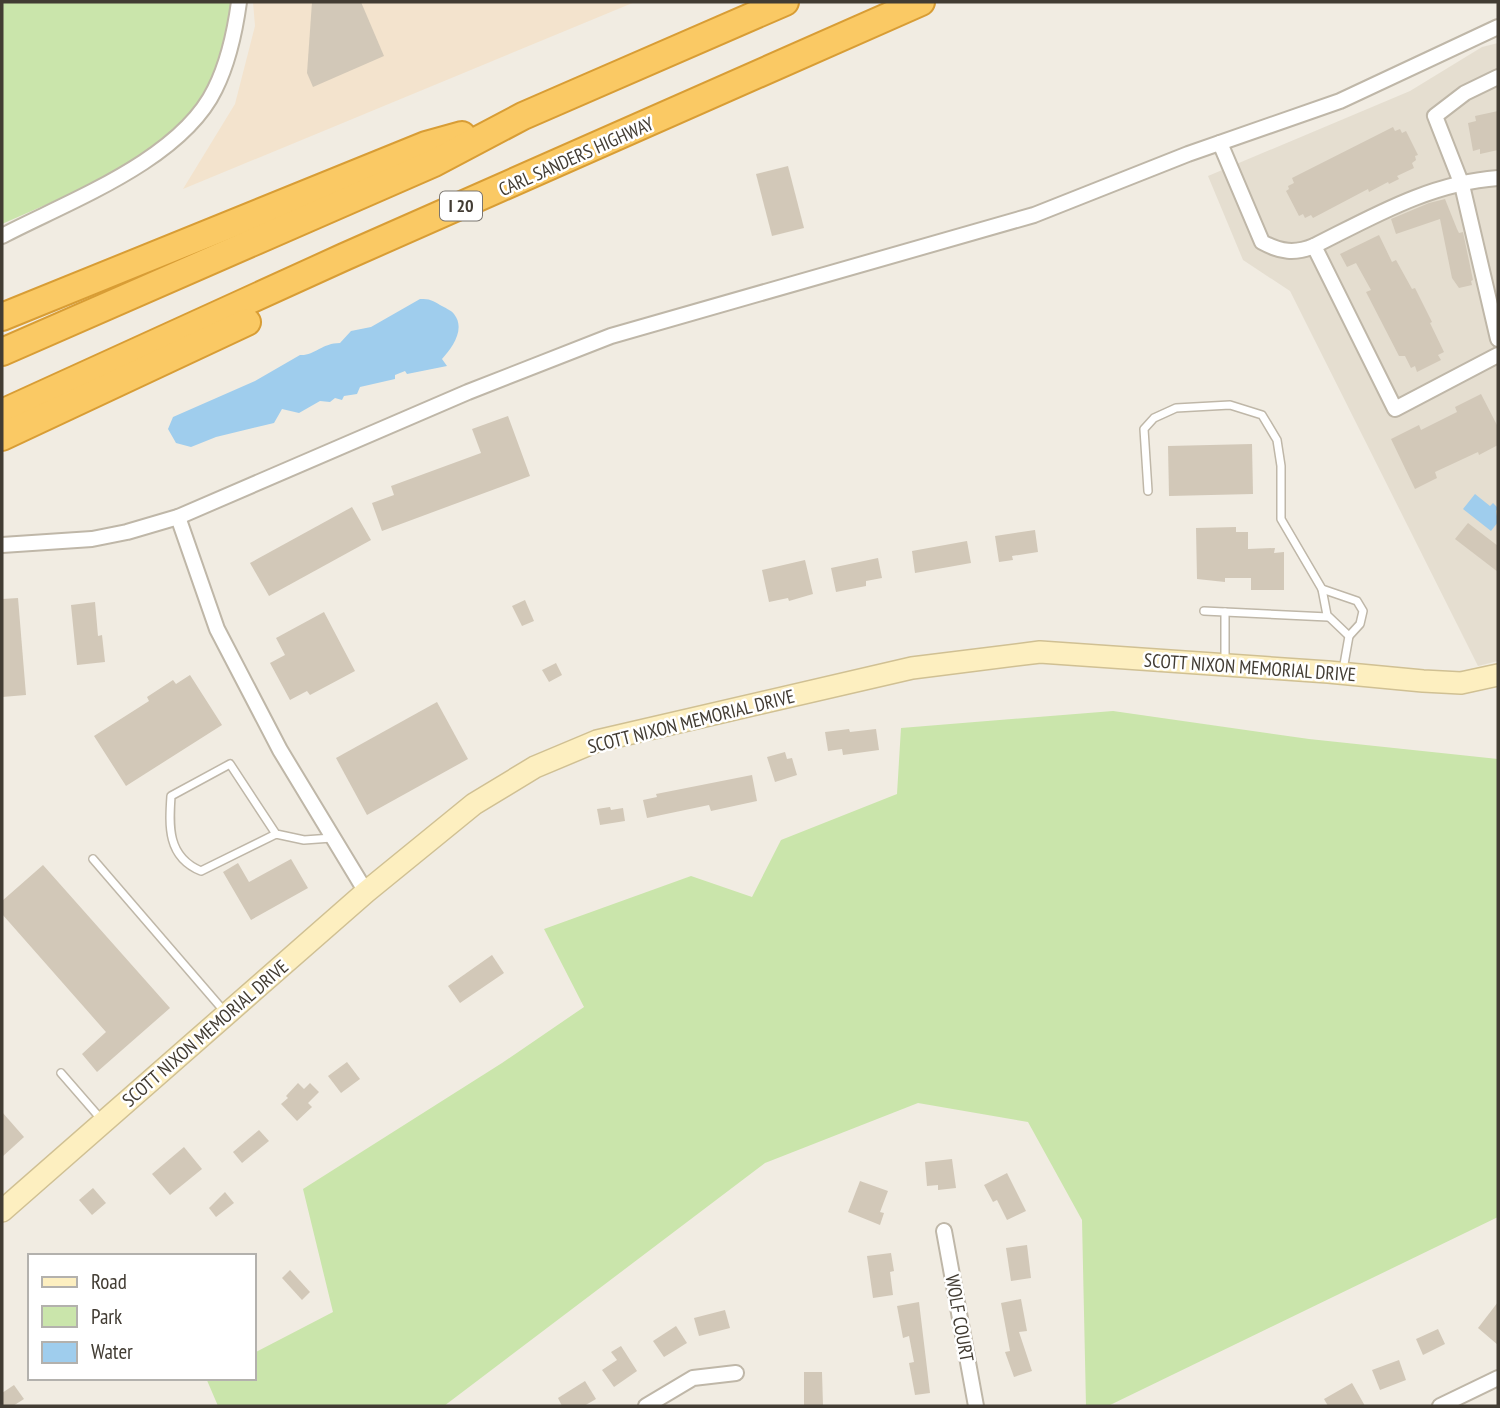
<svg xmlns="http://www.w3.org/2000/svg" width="1500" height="1408" viewBox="0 0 1500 1408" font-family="'PT Sans Narrow',sans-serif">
<rect width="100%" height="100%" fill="#f1ece2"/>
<path fill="#e5ded0" d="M 1498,43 L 1498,661 L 1478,666 L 1290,291 L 1243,260 L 1208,176 L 1410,91 L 1482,47 Z"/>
<path fill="#f3e3cd" d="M 253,2 L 635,2 L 183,189 L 235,104 L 255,26 Z"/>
<g fill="#cae5ab">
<path d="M 2,2 L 239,2 L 215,89 L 150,159 L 2,224 Z"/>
<path d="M 1113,711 L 1309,739 L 1498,759 L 1498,1217 L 1108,1406 L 1086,1406 L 1082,1220 L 1028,1122 L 918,1103 L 765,1163 L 444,1406 L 218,1406 L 206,1378 L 254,1378 L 254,1353 L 333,1312 L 303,1189 L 502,1063 L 584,1007 L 544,929 L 691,876 L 752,897 L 781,840 L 897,794 L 901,728 Z"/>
</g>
<g fill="#9fcded">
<path d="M 420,299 C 430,299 432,300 440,305 C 445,308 451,310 454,314 C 466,329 452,348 442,359 L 447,366 L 407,374 L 405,371 L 395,375 L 395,379 L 360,387 L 357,394 L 344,396 L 342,400 L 335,398 L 330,402 L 320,401 L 299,413 L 282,409 L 274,423 L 216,437 L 191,447 L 176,443 L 168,429 L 173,417 L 255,381 L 300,355 C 314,356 322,343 340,343 L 351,331 L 371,327 Z"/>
<path d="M 1475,494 L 1490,506 L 1493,503 L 1498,508 L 1496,511 L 1498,522 L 1491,531 L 1463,509 Z"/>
</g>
<g fill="#d2c8b8">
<path d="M 312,2 L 361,2 L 384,56 L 313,87 L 307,73 Z"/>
<path d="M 1498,111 L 1498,150 L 1480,154 L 1480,149 L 1473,151 L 1468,123 L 1476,121 L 1475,116 Z"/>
<path d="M 1393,127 L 1395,131 L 1400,129 L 1402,133 L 1406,131 L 1418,155 L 1415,156 L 1416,160 L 1412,163 L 1414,168 L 1397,176 L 1399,179 L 1389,184 L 1388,182 L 1369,192 L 1368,189 L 1313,218 L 1311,215 L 1305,218 L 1303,214 L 1299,216 L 1286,191 L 1289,189 L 1288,186 L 1294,183 L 1292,178 Z"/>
<path d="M 788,166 L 804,228 L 772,236 L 756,174 Z"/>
<path d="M 1445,199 L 1457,229 L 1459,233 L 1463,232 L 1473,280 L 1471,281 L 1472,285 L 1459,288 L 1452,278 L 1440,219 L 1396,234 L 1391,219 L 1429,203 Z"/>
<path d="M 1379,235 L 1392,262 L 1396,260 L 1412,289 L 1415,288 L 1432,322 L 1430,323 L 1444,352 L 1438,355 L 1441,360 L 1417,372 L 1415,366 L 1411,368 L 1405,356 L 1399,356 L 1366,292 L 1371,290 L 1356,263 L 1347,267 L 1340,254 Z"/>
<path d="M 1481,394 L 1498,427 L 1498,445 L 1479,455 L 1478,452 L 1435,472 L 1437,478 L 1415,489 L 1391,439 L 1419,425 L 1421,430 L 1457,412 L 1455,407 Z"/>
<path d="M 508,416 L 530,476 L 382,531 L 372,503 L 394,495 L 391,486 L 481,453 L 472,429 Z"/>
<path d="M 1252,444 L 1253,494 L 1169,496 L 1168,446 Z"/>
<path d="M 352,507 L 371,540 L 269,596 L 250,563 Z"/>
<path d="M 1468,523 L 1498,546 L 1498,572 L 1455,539 Z"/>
<path d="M 1236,527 L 1236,532 L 1248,532 L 1248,549 L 1275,548 L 1274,553 L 1284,552 L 1284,590 L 1251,590 L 1251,578 L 1225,578 L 1225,582 L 1197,579 L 1196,528 Z"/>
<path d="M 1035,530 L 1038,552 L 1012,556 L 1013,560 L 999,562 L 995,536 Z"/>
<path d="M 967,541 L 971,563 L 915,573 L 912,551 Z"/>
<path d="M 878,558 L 882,578 L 866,581 L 866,586 L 836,592 L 831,568 Z"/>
<path d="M 805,560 L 813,594 L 789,601 L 788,598 L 769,602 L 762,570 Z"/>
<path d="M 18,598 L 26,695 L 2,697 L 2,599 Z"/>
<path d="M 525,600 L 534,621 L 522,626 L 512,606 Z"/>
<path d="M 95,602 L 98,636 L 102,635 L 105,662 L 77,665 L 71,605 Z"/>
<path d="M 324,612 L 355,671 L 310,695 L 307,691 L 290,700 L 270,663 L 285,655 L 276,638 Z"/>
<path d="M 556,663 L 562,675 L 549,682 L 542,670 Z"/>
<path d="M 190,675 L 222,725 L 126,786 L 94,736 L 149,701 L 147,697 L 173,680 L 176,684 Z"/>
<path d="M 437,702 L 468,759 L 367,815 L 336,758 Z"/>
<path d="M 849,729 L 850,732 L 876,729 L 879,750 L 843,755 L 842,749 L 828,751 L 825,732 Z"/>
<path d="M 785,752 L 787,759 L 792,758 L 797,775 L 775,782 L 767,757 Z"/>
<path d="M 752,775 L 757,801 L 711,811 L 709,805 L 647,818 L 643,800 L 657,797 L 656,794 Z"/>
<path d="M 610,807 L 611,810 L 623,808 L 625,821 L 600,825 L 597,809 Z"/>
<path d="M 291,859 L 308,888 L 251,920 L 223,872 L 238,863 L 249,882 Z"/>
<path d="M 43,865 L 170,1008 L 97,1072 L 82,1054 L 106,1032 L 2,914 L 2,901 Z"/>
<path d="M 492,955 L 504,973 L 460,1003 L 448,986 Z"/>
<path d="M 347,1062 L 360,1079 L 341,1093 L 328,1076 Z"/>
<path d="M 298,1083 L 304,1089 L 310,1083 L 319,1092 L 308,1103 L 312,1107 L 297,1121 L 281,1104 L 288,1098 L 286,1096 Z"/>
<path d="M 2,1112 L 24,1137 L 2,1157 Z"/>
<path d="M 259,1130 L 269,1141 L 242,1163 L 233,1152 Z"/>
<path d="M 184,1147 L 202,1169 L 170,1195 L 152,1174 Z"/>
<path d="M 952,1159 L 956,1188 L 938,1190 L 938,1185 L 927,1186 L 925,1162 Z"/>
<path d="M 1007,1173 L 1026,1211 L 1007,1220 L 997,1200 L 993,1202 L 984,1185 Z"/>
<path d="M 860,1181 L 888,1191 L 880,1212 L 884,1213 L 880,1225 L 848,1212 Z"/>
<path d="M 93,1188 L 106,1203 L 92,1215 L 79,1200 Z"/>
<path d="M 225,1192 L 234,1203 L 216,1217 L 209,1208 Z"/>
<path d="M 1027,1245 L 1031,1278 L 1011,1281 L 1006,1248 Z"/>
<path d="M 891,1253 L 894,1271 L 890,1272 L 893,1295 L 873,1298 L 867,1256 Z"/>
<path d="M 290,1270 L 310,1292 L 302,1300 L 282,1278 Z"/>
<path d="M 1021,1299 L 1027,1331 L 1019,1332 L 1032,1371 L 1014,1377 L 1005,1352 L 1010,1351 L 1001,1303 Z"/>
<path d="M 919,1302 L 930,1393 L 915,1395 L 909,1363 L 914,1362 L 909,1336 L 903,1338 L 897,1306 Z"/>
<path d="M 1498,1302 L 1498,1345 L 1478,1328 Z"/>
<path d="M 725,1310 L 730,1328 L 699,1336 L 694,1318 Z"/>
<path d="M 676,1326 L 687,1343 L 664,1357 L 653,1341 Z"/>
<path d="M 1438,1329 L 1445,1344 L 1423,1355 L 1416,1339 Z"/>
<path d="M 621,1346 L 637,1371 L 614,1387 L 602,1370 L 617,1360 L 611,1352 Z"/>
<path d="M 1399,1360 L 1406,1380 L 1380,1390 L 1372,1370 Z"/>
<path d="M 804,1372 L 822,1372 L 823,1406 L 804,1406 Z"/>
<path d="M 585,1381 L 596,1399 L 584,1406 L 562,1406 L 558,1398 Z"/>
<path d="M 1352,1383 L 1365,1406 L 1328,1406 L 1324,1399 Z"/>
<path d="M 14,1385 L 24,1399 L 13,1406 L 2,1406 L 2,1393 Z"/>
</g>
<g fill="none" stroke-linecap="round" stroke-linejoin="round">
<g stroke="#bfb7a8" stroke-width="10">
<g id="service">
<path d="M 1148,491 L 1144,429 L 1154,418 L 1176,408 L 1230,405 L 1262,415 L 1277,440 L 1281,466 L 1281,519 L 1322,589 L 1357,601 L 1363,611 L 1360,624 L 1349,636 L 1343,670"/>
<path d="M 1322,589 L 1327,615 L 1349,636"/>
<path d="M 1204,611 L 1328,617"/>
<path d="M 1225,664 L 1225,612"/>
<path d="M 276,834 L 230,764 L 171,796 C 169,826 167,857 201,871 L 276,834 L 304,840 L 332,838"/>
<path d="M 93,859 L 224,1011"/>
<path d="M 61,1073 L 101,1119"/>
</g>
</g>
<g stroke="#bfb7a8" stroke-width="18">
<g id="minor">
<path d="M 1498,77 L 1465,93 L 1435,116 L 1462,185 L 1498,339"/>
<path d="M 1220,143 L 1262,242 C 1280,252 1295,254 1314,246"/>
<path d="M 1498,178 C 1430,183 1374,216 1314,246 L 1395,409 L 1498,355"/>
<path d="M 2,236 C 69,201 181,160 215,89 C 228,63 235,31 239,2"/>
<path d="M 178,517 L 217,629 L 280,750 L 366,892"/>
<path d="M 2,545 L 92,539 L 127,532 L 178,517 L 468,392 L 611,336 L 1034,215 L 1188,154 L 1340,101 L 1498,27"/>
<path d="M 944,1231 L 976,1406"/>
<path d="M 646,1406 L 693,1378 L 736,1373"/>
<path d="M 1440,1406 L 1498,1378"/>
</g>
</g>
<g stroke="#d0c093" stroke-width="24">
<path id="secondary" d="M 2,1211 L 366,892 L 474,804 L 535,767 L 597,741 L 912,668 L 1040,652 L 1328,672 L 1423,681 L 1461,683 L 1498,675"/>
</g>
<g stroke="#d89d35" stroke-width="30">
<g id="motorway">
<path d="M 2,317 L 426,145 L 462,135"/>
<path d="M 2,352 L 434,163 L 523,116 L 785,2"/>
<path d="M 2,413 L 344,257 L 921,2"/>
<path d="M 2,437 L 247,322"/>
</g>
</g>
<use href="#service" stroke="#fff" stroke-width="7"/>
<use href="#minor" stroke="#fff" stroke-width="14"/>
<use href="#secondary" stroke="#fdefc0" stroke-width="21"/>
<use href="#motorway" stroke="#fac964" stroke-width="26"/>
</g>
<g text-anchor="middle" stroke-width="5" stroke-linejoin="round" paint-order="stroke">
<rect fill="#fff" stroke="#7b7670" stroke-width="2" x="440" y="191.5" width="42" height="29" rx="5"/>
<g font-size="18" font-weight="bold" fill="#423c33">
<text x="461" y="212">I 20</text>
</g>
<g font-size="19" fill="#423c33" stroke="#fff">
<text transform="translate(576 156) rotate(-24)" y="7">CARL SANDERS HIGHWAY</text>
<text transform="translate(1250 667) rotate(4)" y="7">SCOTT NIXON MEMORIAL DRIVE</text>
<text transform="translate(691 721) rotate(-14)" y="7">SCOTT NIXON MEMORIAL DRIVE</text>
<text transform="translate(205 1033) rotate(-41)" y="7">SCOTT NIXON MEMORIAL DRIVE</text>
<text transform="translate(960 1318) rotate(80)" y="7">WOLF COURT</text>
</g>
</g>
<rect width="1500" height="1408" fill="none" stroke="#423c33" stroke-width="7"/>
<rect x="28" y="1254" width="228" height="126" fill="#ffffff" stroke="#b3b1ad" stroke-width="2"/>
<rect x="42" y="1277" width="35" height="10" fill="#fdefc0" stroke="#b3b1ad" stroke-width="2"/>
<text x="91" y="1289" font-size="21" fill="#423c33">Road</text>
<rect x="42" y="1306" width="35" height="21" fill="#cae5ab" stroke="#b3b1ad" stroke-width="2"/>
<text x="91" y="1324" font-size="21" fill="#423c33">Park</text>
<rect x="42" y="1342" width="35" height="21" fill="#9fcded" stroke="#b3b1ad" stroke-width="2"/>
<text x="91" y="1359" font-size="21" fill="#423c33">Water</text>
</svg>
